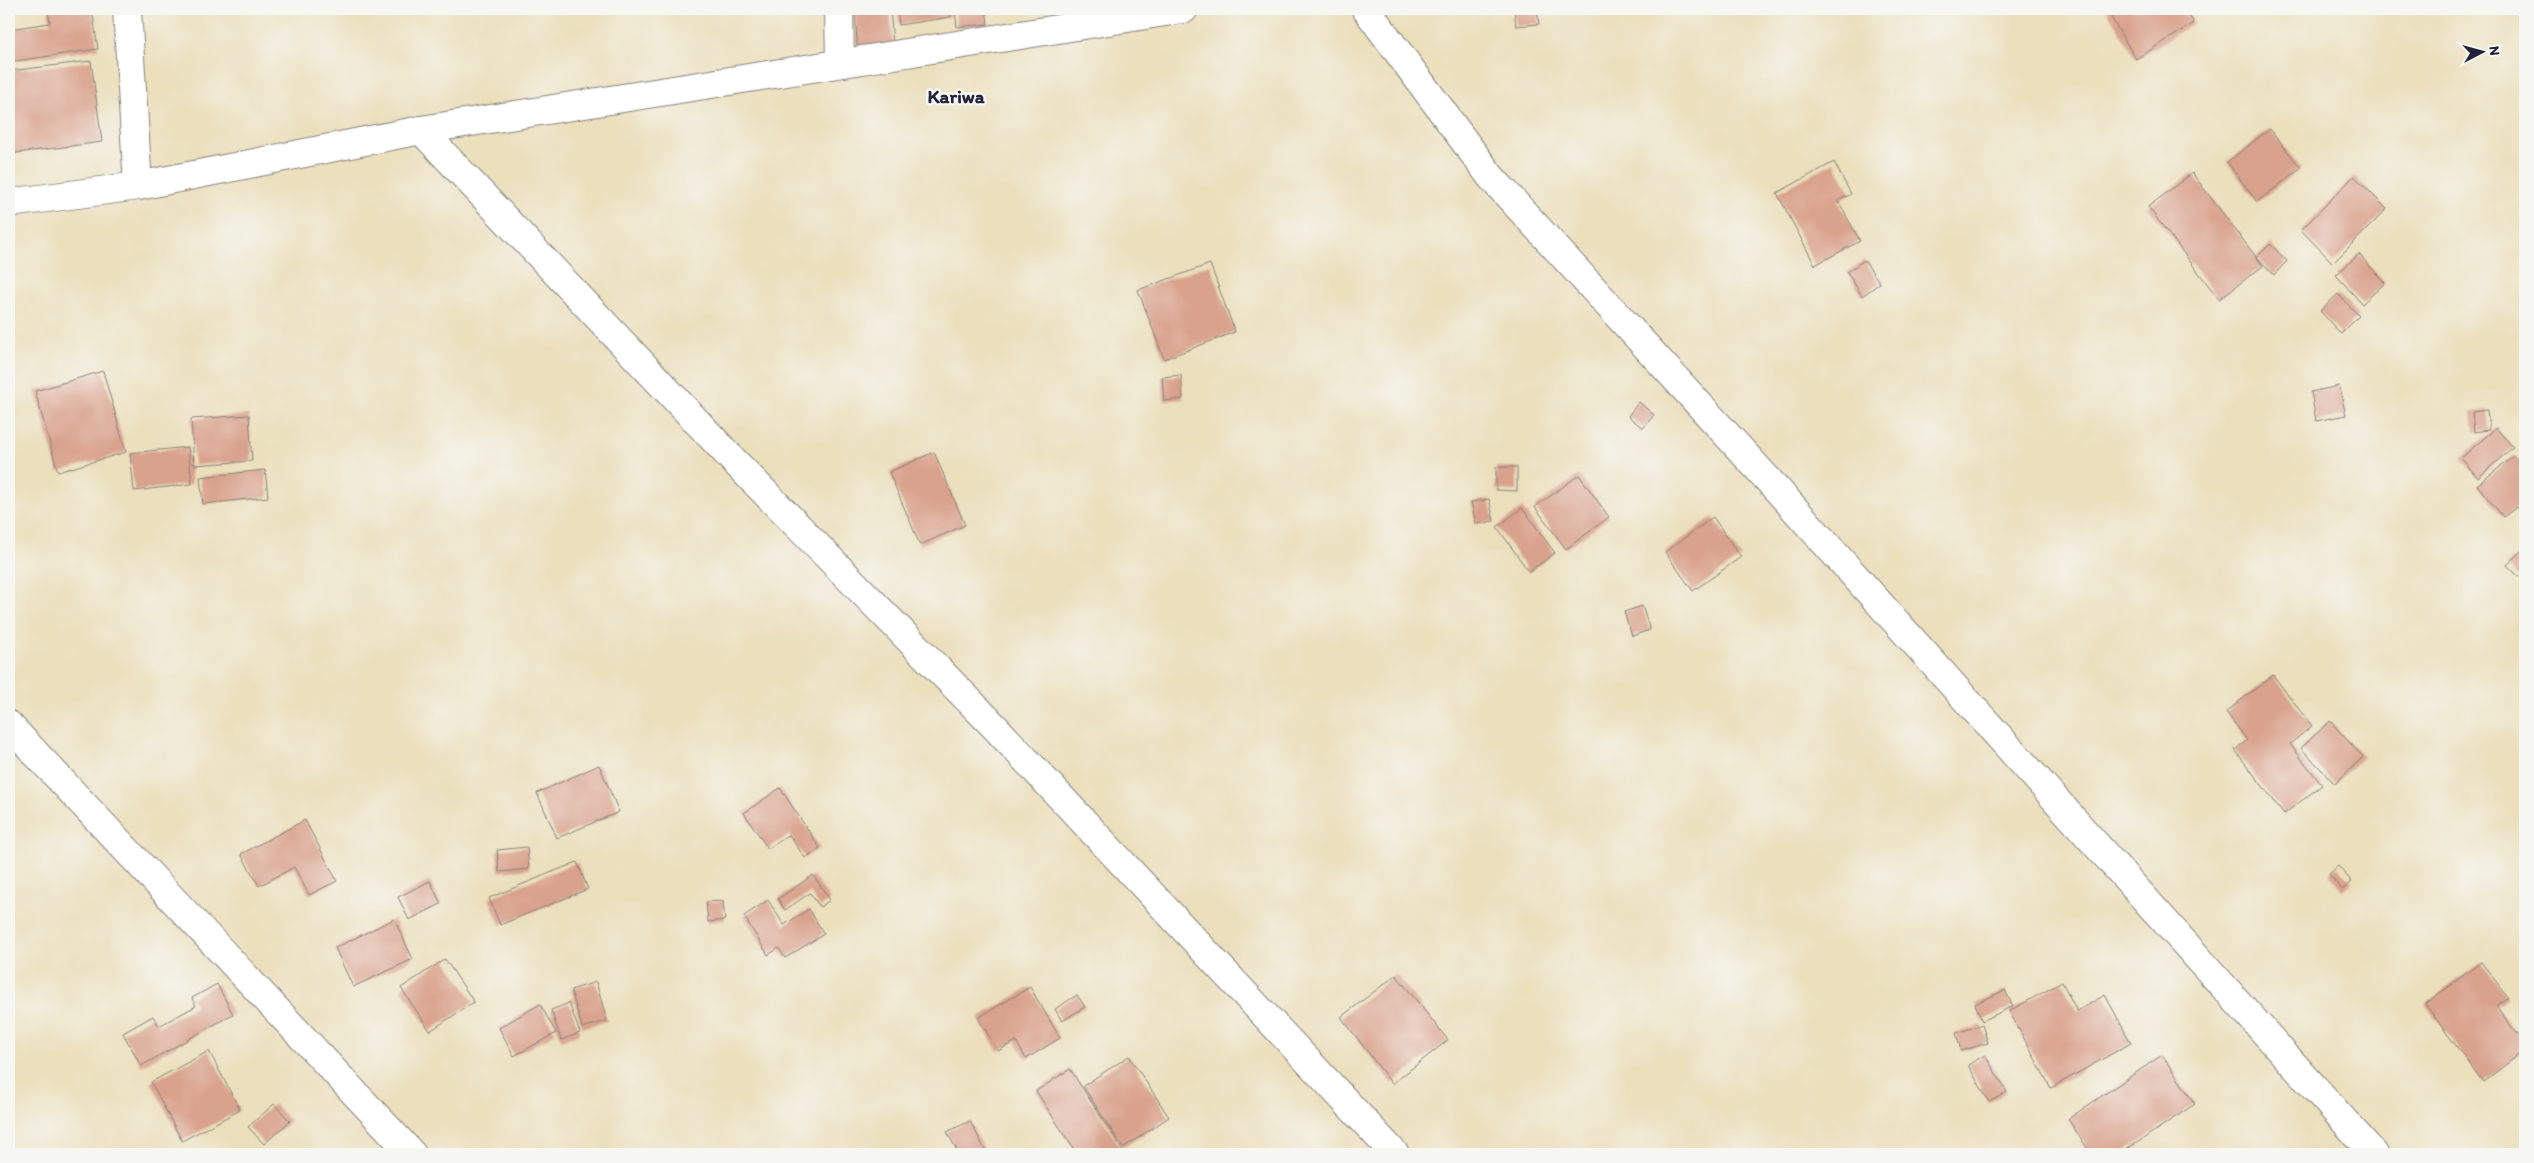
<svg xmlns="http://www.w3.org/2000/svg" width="2534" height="1163" viewBox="0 0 2534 1163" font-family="Itim,sans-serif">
<rect width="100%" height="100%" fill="#f6f6f2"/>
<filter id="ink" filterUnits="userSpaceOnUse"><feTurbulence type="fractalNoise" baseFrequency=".02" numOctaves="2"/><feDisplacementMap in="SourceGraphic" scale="10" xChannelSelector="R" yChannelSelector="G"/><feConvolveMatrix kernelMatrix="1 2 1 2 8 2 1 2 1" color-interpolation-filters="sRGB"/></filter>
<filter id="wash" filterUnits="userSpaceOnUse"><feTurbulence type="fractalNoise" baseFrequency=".0096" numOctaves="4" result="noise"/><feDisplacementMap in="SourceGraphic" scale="20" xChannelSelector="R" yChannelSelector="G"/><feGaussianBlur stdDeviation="1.12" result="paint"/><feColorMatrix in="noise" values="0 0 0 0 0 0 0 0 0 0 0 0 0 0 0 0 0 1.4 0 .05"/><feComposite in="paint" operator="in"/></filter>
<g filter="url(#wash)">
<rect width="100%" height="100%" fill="#ebdfbc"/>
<g id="blocks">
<g fill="#d9a28c">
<path d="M 60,9 L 92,9 L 98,49 L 9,62 L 9,29 L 50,23 L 48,11 Z"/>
<path d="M 855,9 L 890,9 L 894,56 L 858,58 Z"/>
<path d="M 897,9 L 950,9 L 951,17 L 899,25 Z"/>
<path d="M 955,9 L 986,9 L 988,24 L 957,27 Z"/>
<path d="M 1514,9 L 1537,9 L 1539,24 L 1516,26 Z"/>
<path d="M 2106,9 L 2185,9 L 2194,23 L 2136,59 Z"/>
<path d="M 91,61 L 102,142 L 9,154 L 9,71 Z"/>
<path d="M 2270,129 L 2301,168 L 2257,202 L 2227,162 Z"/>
<path d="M 1834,162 L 1851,194 L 1838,201 L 1860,241 L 1815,265 L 1777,193 Z"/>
<path d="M 2192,173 L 2263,266 L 2219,299 L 2148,207 Z"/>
<path d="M 2354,176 L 2387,209 L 2333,263 L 2301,230 Z"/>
<path d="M 2270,244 L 2287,261 L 2274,275 L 2257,257 Z"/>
<path d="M 2359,254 L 2385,283 L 2362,304 L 2336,275 Z"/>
<path d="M 1864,260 L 1880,283 L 1862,296 L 1847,272 Z"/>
<path d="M 1210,264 L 1235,332 L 1164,359 L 1138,290 Z"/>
<path d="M 2338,294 L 2359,316 L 2341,334 L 2320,311 Z"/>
<path d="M 103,371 L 126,452 L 58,472 L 35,391 Z"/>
<path d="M 1181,375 L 1183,399 L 1164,401 L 1162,377 Z"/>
<path d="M 2339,386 L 2346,415 L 2316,421 L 2311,392 Z"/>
<path d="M 1639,402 L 1654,415 L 1643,428 L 1628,416 Z"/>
<path d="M 2487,410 L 2489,430 L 2474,432 L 2472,412 Z"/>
<path d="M 249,415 L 252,461 L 194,465 L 191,419 Z"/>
<path d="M 2496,428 L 2513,447 L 2478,478 L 2461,458 Z"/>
<path d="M 188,447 L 192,484 L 134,491 L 130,453 Z"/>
<path d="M 934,452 L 965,525 L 920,545 L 889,472 Z"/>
<path d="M 2514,456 L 2525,470 L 2525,518 L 2517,507 L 2503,517 L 2477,485 Z"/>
<path d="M 1496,467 L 1517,467 L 1517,491 L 1496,490 Z"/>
<path d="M 265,470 L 268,497 L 203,504 L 200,477 Z"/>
<path d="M 1579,475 L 1609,517 L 1566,549 L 1535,507 Z"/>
<path d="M 1489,499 L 1494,521 L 1476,524 L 1471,502 Z"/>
<path d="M 1522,508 L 1555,553 L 1529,572 L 1497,527 Z"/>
<path d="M 1713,517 L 1741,557 L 1693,591 L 1665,552 Z"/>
<path d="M 2525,548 L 2525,572 L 2519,577 L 2507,565 Z"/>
<path d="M 1642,606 L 1650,630 L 1632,636 L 1624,612 Z"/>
<path d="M 2273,675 L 2312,726 L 2290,744 L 2322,785 L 2284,814 L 2235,750 L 2247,740 L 2226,712 Z"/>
<path d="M 2330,721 L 2363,757 L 2335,784 L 2301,748 Z"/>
<path d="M 599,765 L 619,812 L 557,838 L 537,793 Z"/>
<path d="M 780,788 L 820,848 L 805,858 L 789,835 L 768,849 L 744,813 Z"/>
<path d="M 305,820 L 337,881 L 309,895 L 294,867 L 259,886 L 241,854 Z"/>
<path d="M 527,847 L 529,869 L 499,872 L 497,850 Z"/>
<path d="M 577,862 L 588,889 L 500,925 L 489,898 Z"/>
<path d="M 2338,866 L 2352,882 L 2342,890 L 2329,874 Z"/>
<path d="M 813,875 L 830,900 L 820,907 L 810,893 L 785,910 L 778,899 Z"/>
<path d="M 430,881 L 441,904 L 409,920 L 398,897 Z"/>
<path d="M 768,900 L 784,925 L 809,909 L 824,934 L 785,958 L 779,948 L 768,955 L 744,916 Z"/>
<path d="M 723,901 L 725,920 L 708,922 L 706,902 Z"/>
<path d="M 394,919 L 413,959 L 353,987 L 335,948 Z"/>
<path d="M 445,959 L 474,1002 L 430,1031 L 401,988 Z"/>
<path d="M 2481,962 L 2508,997 L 2496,1006 L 2525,1044 L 2525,1050 L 2483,1082 L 2425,1004 Z"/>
<path d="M 1396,975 L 1448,1040 L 1392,1084 L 1341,1017 Z"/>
<path d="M 596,982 L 607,1021 L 582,1028 L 571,990 Z"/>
<path d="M 2062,982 L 2077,1011 L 2105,995 L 2131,1043 L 2051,1088 L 2009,1011 Z"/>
<path d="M 217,984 L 233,1014 L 141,1066 L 123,1033 L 153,1016 L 159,1026 L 196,1006 L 192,998 Z"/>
<path d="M 1030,987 L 1060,1038 L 1026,1059 L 1016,1041 L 998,1051 L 978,1018 Z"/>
<path d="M 2005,990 L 2013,1006 L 1982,1021 L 1975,1004 Z"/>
<path d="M 1077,995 L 1085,1007 L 1062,1021 L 1055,1009 Z"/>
<path d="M 569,1003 L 580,1033 L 561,1040 L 551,1010 Z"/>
<path d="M 540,1004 L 556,1033 L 514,1056 L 499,1028 Z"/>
<path d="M 1982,1025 L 1988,1043 L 1961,1051 L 1956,1033 Z"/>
<path d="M 209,1051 L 240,1110 L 182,1141 L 151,1082 Z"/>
<path d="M 1985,1055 L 2007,1092 L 1989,1102 L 1968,1065 Z"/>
<path d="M 2162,1055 L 2195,1104 L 2120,1154 L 2091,1154 L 2068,1119 Z"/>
<path d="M 1129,1056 L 1169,1117 L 1123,1148 L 1083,1086 Z"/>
<path d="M 1070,1069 L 1125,1154 L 1077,1154 L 1036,1091 Z"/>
<path d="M 274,1104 L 290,1121 L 264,1144 L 248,1127 Z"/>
<path d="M 970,1121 L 987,1154 L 959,1154 L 947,1132 Z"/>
</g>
</g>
</g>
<g filter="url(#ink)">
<use href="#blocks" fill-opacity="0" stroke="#86807c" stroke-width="1"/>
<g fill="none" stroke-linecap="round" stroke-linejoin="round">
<g stroke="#86807c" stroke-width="30">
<g id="minor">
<path d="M 127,9 L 138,186"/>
<path d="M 839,9 L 840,63"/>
<path d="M 1366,9 L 1491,177 L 1783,496 L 2374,1154"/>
<path d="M 421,130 L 735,462 L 994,726 L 1395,1154"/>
<path d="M 9,203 L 138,186 L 421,130 L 1184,9"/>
<path d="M 9,725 L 412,1154"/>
</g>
</g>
<use href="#minor" stroke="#fff" stroke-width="28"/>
</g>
</g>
<g text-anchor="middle" stroke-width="5" stroke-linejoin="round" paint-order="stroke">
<g font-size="19" font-weight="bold" fill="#22223b" stroke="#f6f6f2">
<text x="956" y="103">Kariwa</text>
</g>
</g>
<rect width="2534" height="1163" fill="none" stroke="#f6f6f2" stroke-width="30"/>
<g transform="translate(2482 52) rotate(84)" stroke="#f6f6f2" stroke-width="4" paint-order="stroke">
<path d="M0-4L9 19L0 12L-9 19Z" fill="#22223b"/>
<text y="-8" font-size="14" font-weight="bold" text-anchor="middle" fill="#22223b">N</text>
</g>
</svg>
